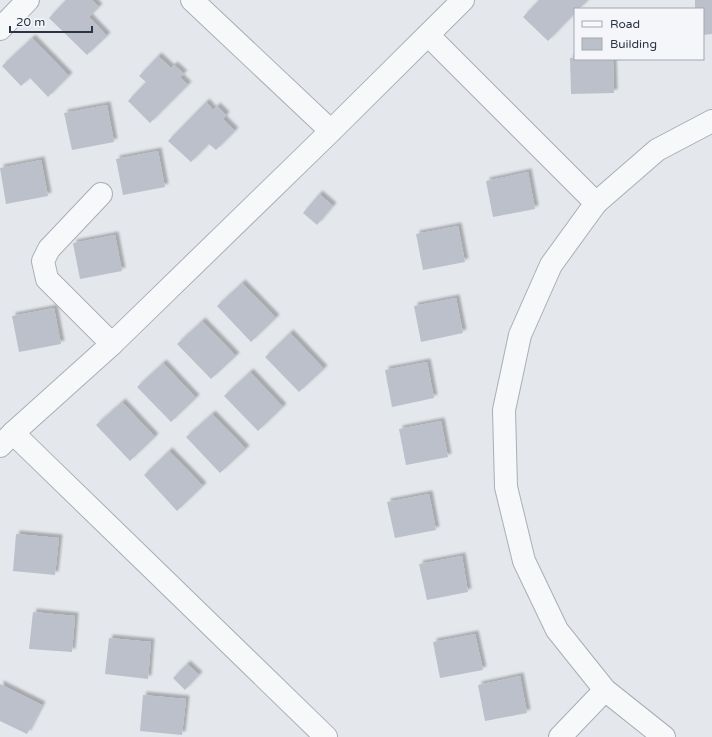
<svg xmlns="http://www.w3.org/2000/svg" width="712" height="737" viewBox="0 0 712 737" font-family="'Varela Round',sans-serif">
<defs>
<filter id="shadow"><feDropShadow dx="3.5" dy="-3.5" stdDeviation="1" flood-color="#0004"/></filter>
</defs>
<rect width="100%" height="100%" fill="#e4e7ec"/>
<g fill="#bbc0ca" filter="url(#shadow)">
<path d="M 66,0 L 92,0 L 99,7 L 89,17 L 107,36 L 87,55 L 49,18 Z"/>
<path d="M 539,0 L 588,0 L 579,9 L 575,9 L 575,13 L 548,41 L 523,17 Z"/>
<path d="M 695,0 L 712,0 L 712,34 L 703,35 L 703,9 L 695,9 Z"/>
<path d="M 32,38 L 69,76 L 48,97 L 30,78 L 21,86 L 2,66 Z"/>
<path d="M 158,56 L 171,68 L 174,65 L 184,74 L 180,77 L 188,85 L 150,123 L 128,101 L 146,82 L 139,76 Z"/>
<path d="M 570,58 L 575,58 L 575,59 L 613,59 L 614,93 L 571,94 Z"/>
<path d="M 206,102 L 213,110 L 217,106 L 226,115 L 223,119 L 235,131 L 216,150 L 209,144 L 191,162 L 168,141 Z"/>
<path d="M 107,105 L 114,142 L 72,150 L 64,113 Z"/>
<path d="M 158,151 L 165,187 L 123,195 L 116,159 Z"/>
<path d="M 41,160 L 48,196 L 6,204 L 0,168 Z"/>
<path d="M 528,172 L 535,209 L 493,217 L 486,181 Z"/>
<path d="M 319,194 L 333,206 L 317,225 L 303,213 Z"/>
<path d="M 458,226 L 465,262 L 423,270 L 416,234 Z"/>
<path d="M 115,235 L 122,271 L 80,279 L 73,243 Z"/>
<path d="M 242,283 L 276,318 L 251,342 L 217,306 Z"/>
<path d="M 456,298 L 463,333 L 421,342 L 414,306 Z"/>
<path d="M 54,308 L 61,344 L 19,352 L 12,316 Z"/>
<path d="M 202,321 L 236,356 L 211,379 L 177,344 Z"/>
<path d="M 290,333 L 324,369 L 299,392 L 265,357 Z"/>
<path d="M 427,362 L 434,398 L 392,407 L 385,370 Z"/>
<path d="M 163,363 L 196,398 L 171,422 L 137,387 Z"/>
<path d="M 250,372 L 283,407 L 258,431 L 224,396 Z"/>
<path d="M 122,402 L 155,437 L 130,461 L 96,425 Z"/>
<path d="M 212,414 L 246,449 L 220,473 L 186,437 Z"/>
<path d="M 441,421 L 448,457 L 406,465 L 399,429 Z"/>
<path d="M 169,451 L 203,486 L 177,511 L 144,475 Z"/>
<path d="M 429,494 L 436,530 L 395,538 L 387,502 Z"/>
<path d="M 16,534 L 59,538 L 55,575 L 13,571 Z"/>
<path d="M 462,556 L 468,592 L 427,600 L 419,564 Z"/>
<path d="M 33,612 L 75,616 L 72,652 L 29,649 Z"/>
<path d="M 475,634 L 483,670 L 440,678 L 433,642 Z"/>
<path d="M 109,638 L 151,642 L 148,679 L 105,674 Z"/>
<path d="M 187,664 L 199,675 L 185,690 L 173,678 Z"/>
<path d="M 520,676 L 527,713 L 485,721 L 478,685 Z"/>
<path d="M 0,684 L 42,705 L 27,734 L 0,721 Z"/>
<path d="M 143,695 L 186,699 L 182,735 L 140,731 Z"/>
</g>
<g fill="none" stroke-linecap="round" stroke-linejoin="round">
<g stroke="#a9aeb7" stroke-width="24">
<g id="minor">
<path d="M 192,0 L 331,131"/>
<path d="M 0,29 L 28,0"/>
<path d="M 428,35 L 596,203"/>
<path d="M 101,194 L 49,249 L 43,261 L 47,279 L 112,344"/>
<path d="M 13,433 L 326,737"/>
<path d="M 0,446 L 13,433 L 112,344 L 331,131 L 463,0"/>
<path d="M 560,737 L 605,690"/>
<path d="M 664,737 L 605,690 L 557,630 L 524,561 L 506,487 L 504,410 L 520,335 L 551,265 L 596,203 L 657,150 L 712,121"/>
</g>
</g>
<use href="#minor" stroke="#f7f8fa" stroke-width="22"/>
</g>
<rect x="574" y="8" width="130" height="52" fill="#f4f6f9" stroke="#a4a8b1"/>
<rect x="582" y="21" width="20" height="6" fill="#f7f8fa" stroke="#a4a8b1"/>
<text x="610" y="28" font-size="12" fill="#2b3445">Road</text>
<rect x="582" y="38" width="20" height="12" fill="#bbc0ca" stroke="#a4a8b1"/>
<text x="610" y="48" font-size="12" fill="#2b3445">Building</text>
<path d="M10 26v6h82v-6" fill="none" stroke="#2b3445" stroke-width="2"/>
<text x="16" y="26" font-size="12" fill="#2b3445" stroke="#f4f6f9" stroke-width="3" paint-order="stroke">20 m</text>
</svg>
